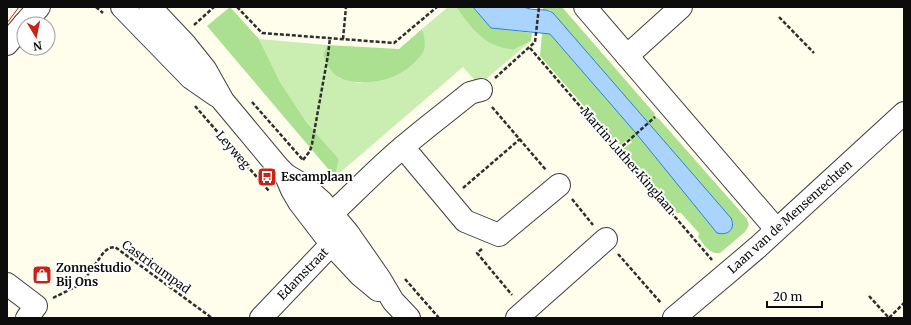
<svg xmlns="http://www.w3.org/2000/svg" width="911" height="325" viewBox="0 0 911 325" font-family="Merriweather,serif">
<rect width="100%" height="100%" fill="#fffdeb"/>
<path fill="#caeeb1" d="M 448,7 L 456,7 C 467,22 479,40 497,46 C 503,48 508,49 513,50 L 531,41 L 479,85 L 463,67 L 335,177 L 339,159 L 307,123 L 280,82 L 259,39 L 327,45 L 323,55 L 339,78 L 358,83 L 370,82 L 384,80 L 423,31 L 422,29 Z"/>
<g fill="#aae08f">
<path d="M 230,7 L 259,39 L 280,82 L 307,123 L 339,159 L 335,177 L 207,26 Z"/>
<path d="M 456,7 L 473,7 L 491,28 L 532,33 L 531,41 L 513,50 C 508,49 502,48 497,46 C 479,40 467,22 456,7 Z"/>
<path d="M 543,7 L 562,7 L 655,114 L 654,115 L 658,119 L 659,119 L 747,219 L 749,225 L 745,232 L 720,253 C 709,255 704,244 698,237 L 699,233 L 681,213 L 677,213 L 622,150 L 632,142 L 629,138 L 619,146 L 540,56 L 542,34 L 550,34 L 635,132 L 717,233 L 733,222 L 731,218 L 553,13 L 550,10 L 543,10 Z"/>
<path d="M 422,29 C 424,35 426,44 424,50 C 423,54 419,57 417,60 C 401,78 373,86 350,81 C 346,80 341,79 338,77 C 330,72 327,63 323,55 L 327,45 L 399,49 Z"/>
</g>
<path fill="#aad4fd" stroke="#2980db" d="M 473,7 L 524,7 C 533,12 545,7 553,13 L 731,218 C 736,229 728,236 717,233 L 635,132 L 550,34 L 491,28 Z"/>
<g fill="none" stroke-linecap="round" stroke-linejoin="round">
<g stroke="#3f3f3f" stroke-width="24">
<g id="minor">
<path d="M 122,7 L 191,78 L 217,96"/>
<path d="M 150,7 L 185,44 L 205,69 L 223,101 L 278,167 L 286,175 L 303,185 L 322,202 L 332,214 L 348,233 L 380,279 L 393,301 L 409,318"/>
<path d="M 585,7 L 776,229"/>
<path d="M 24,24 L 39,7"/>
<path d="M 7,44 L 24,24"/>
<path d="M 627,56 L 681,7"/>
<path d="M 403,147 L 465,221 L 499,235 L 559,185"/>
<path d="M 286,176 L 292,190 L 299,202 L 332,245 L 360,275 L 378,290"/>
<path d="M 318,226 C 347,201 373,172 403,147 C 425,128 448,111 470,93 L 481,90"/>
<path d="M 7,284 L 36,306 L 27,318"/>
<path d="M 261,318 L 323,253 L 343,236"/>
<path d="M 517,318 L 606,239"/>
<path d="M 674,318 L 725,275 L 758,247 L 904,113"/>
</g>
</g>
<g stroke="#2e2e2e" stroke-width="2.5" stroke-dasharray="4 2" stroke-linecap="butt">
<path d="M 96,7 L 103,13"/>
<path d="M 237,7 L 262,33 L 394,43 L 437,7"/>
<path d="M 779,17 L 814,53"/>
<path d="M 194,25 L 214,7"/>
<path d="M 343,39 L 346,7"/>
<path d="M 530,48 L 712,260"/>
<path d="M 495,78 L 535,42 L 539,7"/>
<path d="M 252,102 L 303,160"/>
<path d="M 195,106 L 269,191"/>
<path d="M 492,107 L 546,170"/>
<path d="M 618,150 L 655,117"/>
<path d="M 303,160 L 310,151 L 312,144 L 328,55 L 330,38"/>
<path d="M 463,188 L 520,139"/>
<path d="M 572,199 L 593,225"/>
<path d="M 482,249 L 477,253 L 512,295"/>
<path d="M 618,254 L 661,303"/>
<path d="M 405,279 L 439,318"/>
<path d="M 869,296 L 889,318 L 904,303"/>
<path d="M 53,298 L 81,284 L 104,252 L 109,248 L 115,247 L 212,318"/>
</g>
<use href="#minor" stroke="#fff" stroke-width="22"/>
<path stroke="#ca2216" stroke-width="1" d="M 7,23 L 19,7"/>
</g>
<defs>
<g id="bus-square" transform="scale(1)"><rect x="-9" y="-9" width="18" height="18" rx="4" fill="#ca2216" stroke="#fff"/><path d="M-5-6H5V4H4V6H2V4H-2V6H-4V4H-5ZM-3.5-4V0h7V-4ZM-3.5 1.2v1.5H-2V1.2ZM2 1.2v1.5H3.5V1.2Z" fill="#fff"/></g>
<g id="shop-square" transform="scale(1)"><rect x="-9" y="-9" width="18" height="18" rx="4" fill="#ca2216" stroke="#fff"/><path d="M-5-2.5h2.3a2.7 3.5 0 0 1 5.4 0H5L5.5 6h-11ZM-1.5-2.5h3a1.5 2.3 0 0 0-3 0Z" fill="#fff"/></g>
</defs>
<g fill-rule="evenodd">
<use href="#bus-square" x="267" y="177"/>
<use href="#shop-square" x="42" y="275"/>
</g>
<g text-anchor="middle" stroke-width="4" stroke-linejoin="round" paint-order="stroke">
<g font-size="12" fill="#0c0c0c" stroke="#fff">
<text transform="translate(233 150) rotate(49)" y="4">Leyweg</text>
<text transform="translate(628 161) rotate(49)" y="4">Martin Luther Kinglaan</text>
<text transform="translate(790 217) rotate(-42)" y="4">Laan van de Mensenrechten</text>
<text transform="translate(156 267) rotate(36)" y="4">Castricumpad</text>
<text transform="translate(303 274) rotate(-46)" y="4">Edamstraat</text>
</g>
<g font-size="12" font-weight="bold" fill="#0c0c0c" stroke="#fff" text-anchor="start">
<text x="281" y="181">Escamplaan</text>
<text x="56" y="272">Zonnestudio<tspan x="56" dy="14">Bij Ons</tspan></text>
</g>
</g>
<rect width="911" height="325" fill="none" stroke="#0c0c0c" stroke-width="16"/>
<g transform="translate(36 36) rotate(170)"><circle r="19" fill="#ffffff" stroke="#9e9e9e"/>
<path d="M0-3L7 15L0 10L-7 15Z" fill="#ca2216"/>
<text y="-6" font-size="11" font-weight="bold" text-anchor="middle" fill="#0c0c0c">N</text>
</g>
<path d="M767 301v6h55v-6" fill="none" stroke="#0c0c0c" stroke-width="2"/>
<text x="773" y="301" font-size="12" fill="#0c0c0c" stroke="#ffffff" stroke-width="3" paint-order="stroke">20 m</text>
</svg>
